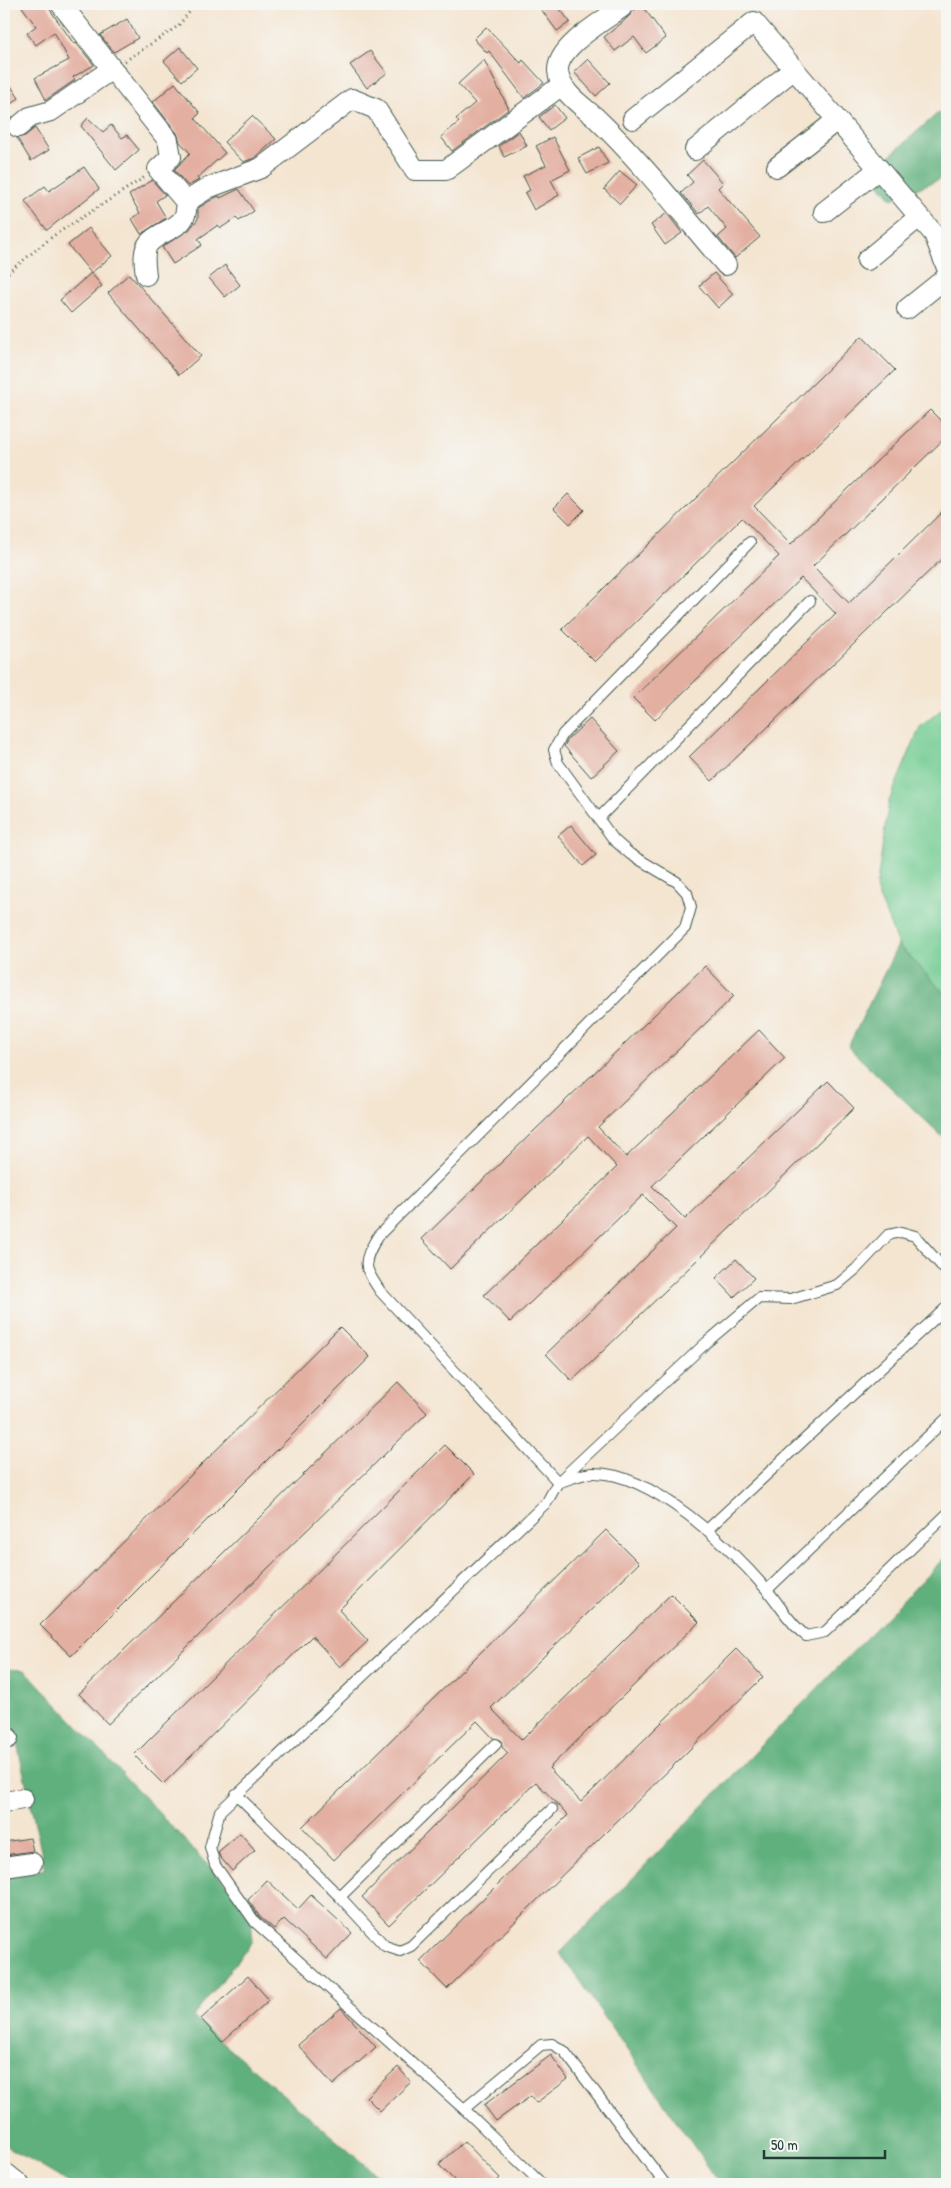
<svg xmlns="http://www.w3.org/2000/svg" width="951" height="2188" viewBox="0 0 951 2188" font-family="'Patrick Hand',sans-serif">
<rect width="100%" height="100%" fill="#f6f6f2"/>
<filter id="ink" filterUnits="userSpaceOnUse"><feTurbulence type="fractalNoise" baseFrequency=".02" numOctaves="2"/><feDisplacementMap in="SourceGraphic" scale="10" xChannelSelector="R" yChannelSelector="G"/><feConvolveMatrix kernelMatrix="1 2 1 2 8 2 1 2 1" color-interpolation-filters="sRGB"/></filter>
<filter id="wash" filterUnits="userSpaceOnUse"><feTurbulence type="fractalNoise" baseFrequency=".0096" numOctaves="4" result="noise"/><feDisplacementMap in="SourceGraphic" scale="20" xChannelSelector="R" yChannelSelector="G"/><feGaussianBlur stdDeviation="1.12" result="paint"/><feColorMatrix in="noise" values="0 0 0 0 0 0 0 0 0 0 0 0 0 0 0 0 0 1.4 0 .05"/><feComposite in="paint" operator="in"/></filter>
<g filter="url(#wash)">
<rect width="100%" height="100%" fill="#f4e5d1"/>
<path fill="#73cc93" stroke="#498464" d="M 947,705 L 947,996 L 898,945 L 876,889 L 889,801 L 920,727 Z"/>
<g fill="#5eb07d" stroke="#3e7658">
<path d="M 947,105 L 947,172 L 938,180 L 892,199 L 870,173 Z"/>
<path d="M 898,945 L 947,996 L 947,1141 L 848,1047 Z"/>
<path d="M 947,1555 L 947,2184 L 720,2184 L 560,1953 Z"/>
<path d="M 4,1669 L 25,1670 L 250,1910 L 253,1941 L 193,2017 L 387,2184 L 71,2184 L 4,2145 L 4,1878 L 45,1869 L 4,1684 Z"/>
</g>
<g id="blocks">
<g fill="#e3afa1">
<path d="M 20,4 L 46,4 L 74,44 L 76,43 L 94,65 L 73,77 L 75,80 L 46,100 L 35,78 L 69,60 L 54,32 L 36,45 L 27,33 L 36,26 Z"/>
<path d="M 537,4 L 556,4 L 570,22 L 557,31 Z"/>
<path d="M 641,4 L 666,38 L 646,53 L 634,37 L 615,51 L 604,37 L 623,22 Z"/>
<path d="M 127,19 L 138,38 L 114,52 L 100,35 Z"/>
<path d="M 486,27 L 521,63 L 523,60 L 544,83 L 524,98 L 489,51 L 487,53 L 474,39 Z"/>
<path d="M 180,47 L 197,68 L 182,81 L 164,61 Z"/>
<path d="M 370,51 L 387,73 L 367,88 L 350,65 Z"/>
<path d="M 588,59 L 610,83 L 596,96 L 574,72 Z"/>
<path d="M 484,60 L 509,109 L 452,151 L 441,137 L 459,122 L 456,119 L 475,103 L 458,84 Z"/>
<path d="M 4,76 L 19,98 L 4,109 Z"/>
<path d="M 175,83 L 200,113 L 195,118 L 225,153 L 197,178 L 199,180 L 188,186 L 174,170 L 190,153 L 180,142 L 177,133 L 153,102 Z"/>
<path d="M 555,105 L 565,118 L 549,130 L 539,117 Z"/>
<path d="M 252,116 L 276,139 L 255,158 L 243,162 L 224,142 Z"/>
<path d="M 88,118 L 103,132 L 111,125 L 122,138 L 127,135 L 139,150 L 116,170 L 81,126 Z"/>
<path d="M 35,128 L 49,150 L 31,161 L 17,138 L 25,136 Z"/>
<path d="M 519,131 L 527,146 L 504,157 L 499,146 Z"/>
<path d="M 553,137 L 570,170 L 551,180 L 559,195 L 534,210 L 525,193 L 530,190 L 523,176 L 546,165 L 536,146 Z"/>
<path d="M 599,147 L 608,163 L 587,174 L 578,158 Z"/>
<path d="M 703,160 L 723,183 L 718,188 L 760,237 L 735,258 L 718,237 L 727,229 L 708,206 L 699,214 L 681,193 L 693,182 L 687,175 Z"/>
<path d="M 84,167 L 99,189 L 47,230 L 25,201 L 45,186 L 49,191 Z"/>
<path d="M 620,171 L 637,185 L 620,204 L 604,189 Z"/>
<path d="M 152,180 L 165,195 L 156,201 L 166,218 L 141,234 L 132,219 L 140,213 L 129,195 Z"/>
<path d="M 239,189 L 254,211 L 239,221 L 236,218 L 221,228 L 218,225 L 198,239 L 202,245 L 173,264 L 162,247 L 189,230 L 198,219 L 198,208 L 213,199 L 219,196 L 220,198 Z"/>
<path d="M 667,213 L 682,233 L 665,245 L 651,225 Z"/>
<path d="M 89,228 L 112,256 L 91,273 L 68,245 Z"/>
<path d="M 225,265 L 240,285 L 225,297 L 209,278 Z"/>
<path d="M 91,273 L 102,286 L 71,313 L 60,300 Z"/>
<path d="M 714,273 L 733,294 L 718,308 L 699,286 Z"/>
<path d="M 129,274 L 201,356 L 179,375 L 108,293 Z"/>
<path d="M 862,336 L 895,370 L 754,506 L 791,544 L 930,410 L 947,427 L 947,436 L 813,566 L 849,603 L 947,507 L 947,554 L 712,781 L 689,757 L 836,614 L 801,578 L 655,720 L 633,698 L 779,556 L 742,518 L 595,662 L 562,629 Z"/>
<path d="M 568,494 L 584,510 L 570,524 L 554,508 Z"/>
<path d="M 590,719 L 619,751 L 591,777 L 564,746 L 569,738 Z"/>
<path d="M 571,825 L 596,855 L 583,866 L 558,836 Z"/>
<path d="M 705,966 L 734,996 L 598,1127 L 626,1157 L 759,1030 L 785,1058 L 652,1186 L 685,1219 L 828,1081 L 854,1108 L 572,1381 L 546,1354 L 676,1228 L 643,1195 L 510,1322 L 484,1295 L 617,1167 L 588,1136 L 450,1269 L 422,1239 Z"/>
<path d="M 736,1259 L 754,1278 L 734,1297 L 716,1278 Z"/>
<path d="M 340,1327 L 370,1357 L 71,1656 L 40,1625 Z"/>
<path d="M 398,1382 L 427,1413 L 108,1724 L 79,1694 Z"/>
<path d="M 445,1445 L 474,1474 L 339,1610 L 368,1641 L 340,1667 L 312,1636 L 163,1784 L 134,1755 Z"/>
<path d="M 606,1530 L 639,1563 L 491,1708 L 522,1740 L 671,1594 L 699,1622 L 549,1768 L 581,1802 L 736,1649 L 763,1677 L 447,1989 L 420,1961 L 568,1815 L 536,1782 L 389,1925 L 362,1897 L 508,1753 L 502,1747 L 501,1740 L 493,1738 L 477,1721 L 334,1860 L 302,1827 Z"/>
<path d="M 240,1833 L 255,1850 L 232,1871 L 220,1857 L 218,1852 Z"/>
<path d="M 30,1838 L 33,1851 L 4,1855 L 4,1842 Z"/>
<path d="M 267,1880 L 298,1909 L 311,1895 L 352,1933 L 327,1959 L 284,1919 L 274,1929 L 260,1917 L 248,1900 Z"/>
<path d="M 248,1976 L 269,2000 L 222,2042 L 201,2019 Z"/>
<path d="M 341,2008 L 376,2047 L 333,2085 L 298,2045 Z"/>
<path d="M 551,2055 L 568,2079 L 536,2103 L 531,2096 L 496,2121 L 484,2105 Z"/>
<path d="M 398,2067 L 411,2082 L 380,2111 L 366,2097 Z"/>
<path d="M 464,2141 L 500,2178 L 494,2184 L 458,2184 L 439,2165 Z"/>
</g>
</g>
</g>
<g filter="url(#ink)">
<use href="#blocks" fill-opacity="0" stroke="#3f564c" stroke-width="1"/>
<g fill="none" stroke-linecap="round" stroke-linejoin="round">
<g stroke="#3f564c" stroke-width="12">
<g id="service">
<path d="M 599,818 L 810,601"/>
<path d="M 558,1482 L 380,1291 C 363,1265 362,1263 378,1236 L 685,928 L 691,907 L 687,893 L 677,882 L 630,854 L 614,840 L 558,763 L 554,750 L 563,734 L 750,542"/>
<path d="M 560,1482 C 570,1479 583,1473 593,1473 C 652,1472 730,1547 767,1590 C 780,1605 789,1623 806,1636 L 825,1632 L 947,1514"/>
<path d="M 707,1530 L 947,1307"/>
<path d="M 767,1590 L 947,1418"/>
<path d="M 236,1794 L 340,1897 L 385,1946 L 400,1951 L 411,1946 L 552,1809"/>
<path d="M 340,1897 L 496,1744"/>
<path d="M 464,2109 L 541,2045 L 552,2044 L 564,2051 L 665,2184"/>
<path d="M 542,2184 L 464,2109 L 255,1922 L 215,1865 L 210,1847 L 220,1811 L 547,1502 L 558,1482 L 707,1342 L 759,1298 L 791,1299 L 837,1285 L 856,1269 L 888,1235 L 901,1232 L 915,1236 L 947,1272"/>
</g>
</g>
<g stroke="#3f564c" stroke-width="22">
<g id="minor">
<path d="M 61,4 L 168,140 L 171,157 L 158,169 L 186,202"/>
<path d="M 622,4 L 621,8 C 603,21 557,47 558,71 C 559,91 581,105 595,117 C 643,163 683,215 726,265"/>
<path d="M 633,119 L 754,22 L 934,234 L 947,268"/>
<path d="M 18,127 L 30,117 L 51,111 L 112,69"/>
<path d="M 695,150 L 794,69"/>
<path d="M 777,167 L 837,120"/>
<path d="M 824,212 L 879,169"/>
<path d="M 867,260 L 919,217"/>
<path d="M 146,275 C 145,266 142,251 149,243 C 162,228 190,229 186,202 L 208,188 L 261,168 L 352,99 L 376,109 L 415,170 L 446,170 L 562,85"/>
<path d="M 907,309 L 947,277"/>
<path d="M 4,1739 L 8,1738"/>
<path d="M 4,1802 L 23,1799"/>
<path d="M 4,1867 L 32,1863"/>
<path d="M 4,2172 L 19,2184"/>
</g>
</g>
<g stroke="#3f564c" stroke-width="3" stroke-dasharray="1 4" stroke-linecap="butt">
<path d="M 125,61 L 178,26 L 196,4"/>
<path d="M 4,276 L 53,236 L 145,177"/>
</g>
<use href="#service" stroke="#fff" stroke-width="10"/>
<use href="#minor" stroke="#fff" stroke-width="20"/>
</g>
</g>
<rect width="951" height="2188" fill="none" stroke="#f6f6f2" stroke-width="20"/>
<path d="M764 2150v8h121v-8" fill="none" stroke="#1f3d34" stroke-width="2.5"/>
<text x="771" y="2150" font-size="15" fill="#1f3d34" stroke="#f6f6f2" stroke-width="4" paint-order="stroke">50 m</text>
</svg>
